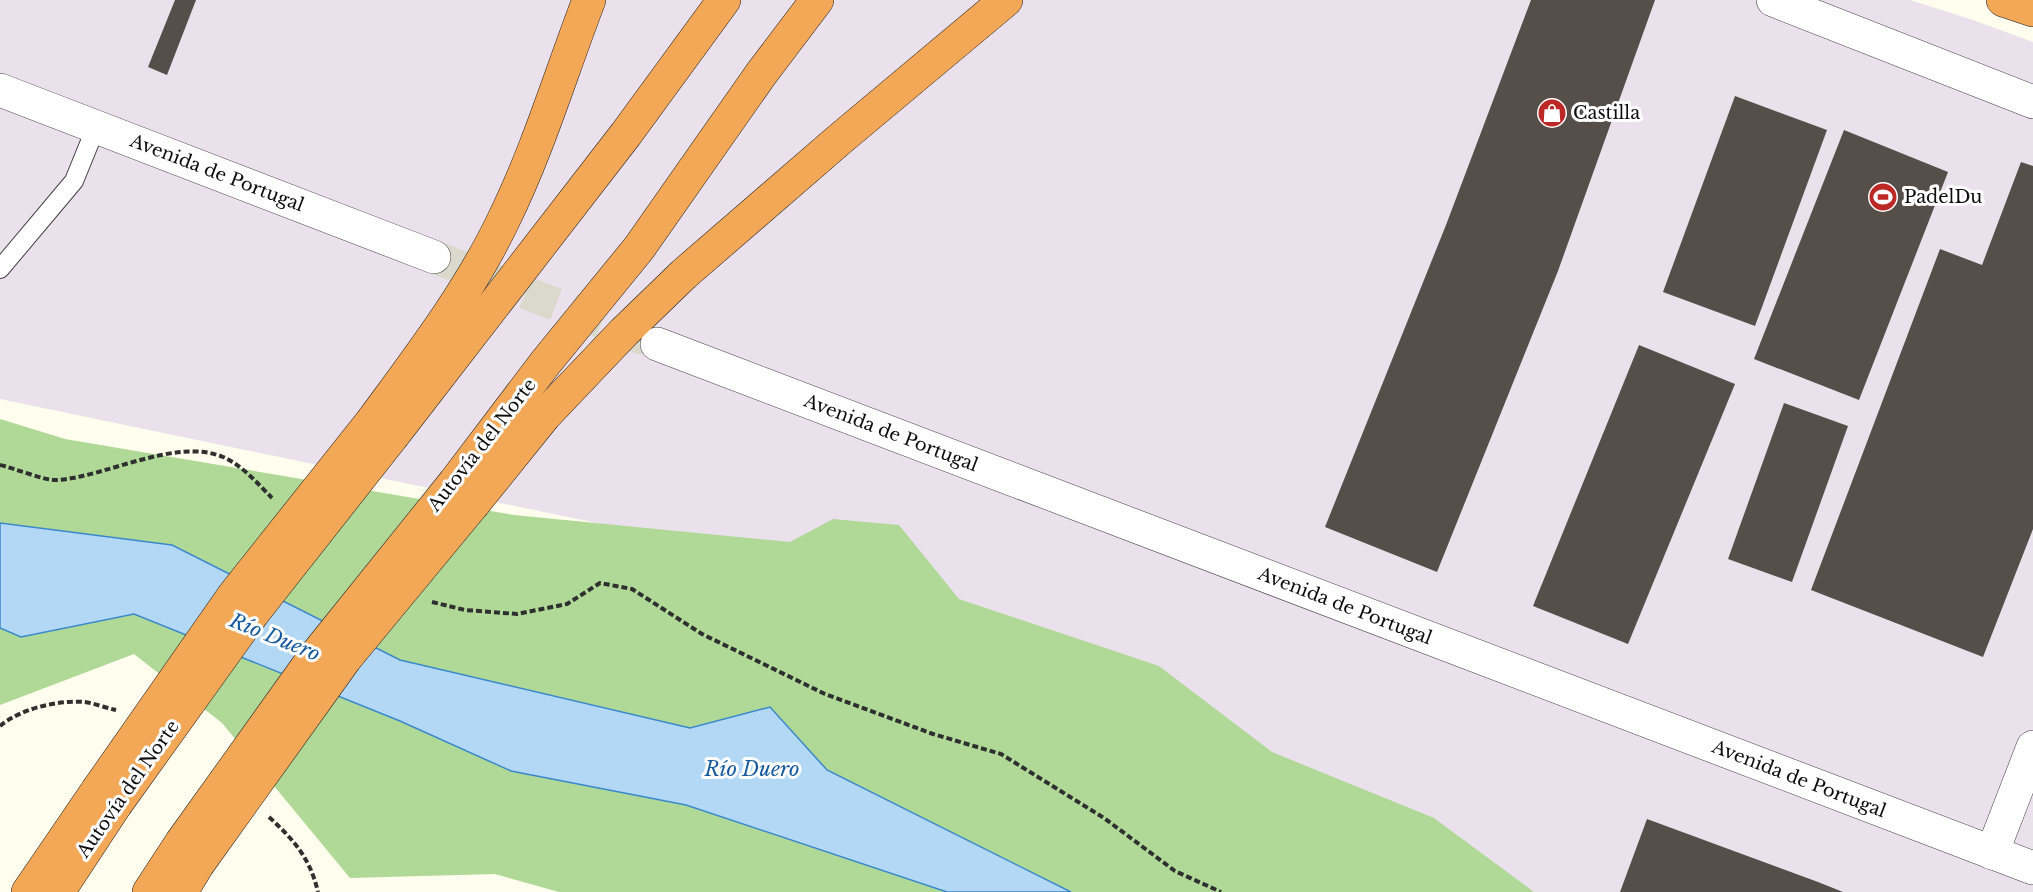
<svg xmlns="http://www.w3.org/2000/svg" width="2033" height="892" viewBox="0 0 2033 892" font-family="'Libre Baskerville',serif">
<rect width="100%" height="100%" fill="#fffded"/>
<path fill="#ebe1ec" d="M 0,0 L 1910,0 L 1973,20 L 2033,42 L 2033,892 L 1501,892 L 640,532 L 0,399 Z"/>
<g fill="#b0d997">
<path d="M 0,419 L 65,439 L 514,515 L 790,542 L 833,519 L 899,525 L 959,599 L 1159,666 L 1272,752 L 1434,818 L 1534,892 L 1071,892 L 827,770 L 770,707 L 690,728 L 400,660 L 172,545 L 0,523 Z"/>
<path d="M 134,614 L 400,721 L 511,771 L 686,805 L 947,892 L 559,892 L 495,874 L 350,878 L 222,723 L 134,654 L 0,705 L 0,628 L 21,637 Z"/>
</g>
<path fill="#b2d8f6" stroke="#3a88cc" stroke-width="1.5" d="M 0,523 L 172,545 L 400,660 L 690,728 L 770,707 L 827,770 L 1071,892 L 947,892 L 686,805 L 511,771 L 400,721 L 134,614 L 21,637 L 0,628 Z"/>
<g fill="#564f49">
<path d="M 175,0 L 196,0 L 167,75 L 148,67 Z"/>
<path d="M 1531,0 L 1655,0 L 1558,271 L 1437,572 L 1325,527 L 1446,225 Z"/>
<path d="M 1735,96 L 1827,130 L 1755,326 L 1663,292 Z"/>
<path d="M 1844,130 L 1948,172 L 1859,400 L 1754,359 Z"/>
<path d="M 2021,162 L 2033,166 L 2033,529 L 1983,657 L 1811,590 L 1940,249 L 1982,265 Z"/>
<path d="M 1639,345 L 1735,384 L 1628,644 L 1533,606 Z"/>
<path d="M 1784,403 L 1848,426 L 1792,582 L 1728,559 Z"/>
<path d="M 1647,819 L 1818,882 L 1843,892 L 1620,892 Z"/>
</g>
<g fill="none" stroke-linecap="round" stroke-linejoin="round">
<path stroke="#dbd9cb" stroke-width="33" stroke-dasharray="33 16" stroke-linecap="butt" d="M 434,257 L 650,341"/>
<g stroke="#404040" stroke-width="20">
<path id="lane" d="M 0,269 L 74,181 L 96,127"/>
</g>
<g stroke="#404040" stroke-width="34">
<g id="street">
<path d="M 1773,0 L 2033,102"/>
<path d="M 0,90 L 434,257"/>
<path d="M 657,344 L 2033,868"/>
<path d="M 1992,853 L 2033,747"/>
</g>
</g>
<g stroke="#1e1e1e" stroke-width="34">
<g id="highway">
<path d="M 2003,0 L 2033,10"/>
<path d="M 373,420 C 420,356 469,292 503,221 C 538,150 561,73 589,0"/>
<path d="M 394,434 L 626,134 L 724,0"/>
<path d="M 455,482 L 546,362 L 639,248 L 761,74 L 817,0"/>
<path d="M 474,503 L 545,415 L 624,332 L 684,274 L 840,139 L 1006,0"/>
<path d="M 28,892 L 97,791"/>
<path d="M 58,892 L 116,804"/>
<path d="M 149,892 L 181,843"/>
<path d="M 181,892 L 198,864"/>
</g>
</g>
<g stroke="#2f2f2f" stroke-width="4" stroke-dasharray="6 3" stroke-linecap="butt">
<path d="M 0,465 C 14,468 45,481 57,480 C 106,477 176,437 223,457 C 242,465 258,484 272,498"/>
<path d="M 432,602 L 465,610 L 517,614 L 567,604 L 600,583 L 632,589 L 702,634 L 825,694 L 933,734 L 1001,754 L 1104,818 L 1175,871 L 1221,892"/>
<path d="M 0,726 C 20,709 57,700 84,702 C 94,703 106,708 116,710"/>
<path d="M 269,817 C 294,840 310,858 318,892"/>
</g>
<use href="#lane" stroke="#fff" stroke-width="18"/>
<use href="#street" stroke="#fff" stroke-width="33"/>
<use href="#highway" stroke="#f3a857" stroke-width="33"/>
<g stroke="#1e1e1e" stroke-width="34" stroke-linecap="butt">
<g id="highway-bridge">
<path d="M 97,791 L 234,595 L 373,420"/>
<path d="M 116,804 L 253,613 L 394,434"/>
<path d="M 181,843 L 312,660 L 455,482"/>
<path d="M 198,864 L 345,659 L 474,503"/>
</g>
</g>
<use href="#highway-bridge" stroke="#f3a857" stroke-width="33"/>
</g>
<defs>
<g id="shop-disc" transform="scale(1.5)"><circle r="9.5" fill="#bc2826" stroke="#fff"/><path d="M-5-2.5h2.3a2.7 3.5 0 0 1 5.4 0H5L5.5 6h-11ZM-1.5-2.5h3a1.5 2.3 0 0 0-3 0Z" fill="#fff"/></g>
<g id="stadium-disc" transform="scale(1.5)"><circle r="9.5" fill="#bc2826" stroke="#fff"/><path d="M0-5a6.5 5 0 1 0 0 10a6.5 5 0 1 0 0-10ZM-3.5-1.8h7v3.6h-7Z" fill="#fff"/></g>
</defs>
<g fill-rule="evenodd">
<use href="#shop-disc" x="1552" y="113"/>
<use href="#stadium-disc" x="1883" y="197"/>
</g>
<g text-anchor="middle" stroke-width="6" stroke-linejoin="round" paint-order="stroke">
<g font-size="18" fill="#0d0d0d" stroke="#fff" text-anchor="start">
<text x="1573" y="119">Castilla</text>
<text x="1904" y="203">PadelDu</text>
</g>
<g font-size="18" fill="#0d0d0d" stroke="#fff">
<text transform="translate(217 173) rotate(21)" y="6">Avenida de Portugal</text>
<text transform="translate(891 433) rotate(21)" y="6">Avenida de Portugal</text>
<text transform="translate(482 445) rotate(-52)" y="6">Autovía del Norte</text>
<text transform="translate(1345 606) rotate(21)" y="6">Avenida de Portugal</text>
<text transform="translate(1799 779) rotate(21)" y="6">Avenida de Portugal</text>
<text transform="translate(128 789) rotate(-55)" y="6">Autovía del Norte</text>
</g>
<g font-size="20" font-style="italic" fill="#175a9e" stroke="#fff">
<text transform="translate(275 637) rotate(22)" y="7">Río Duero</text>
<text x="752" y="776">Río Duero</text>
</g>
</g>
</svg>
